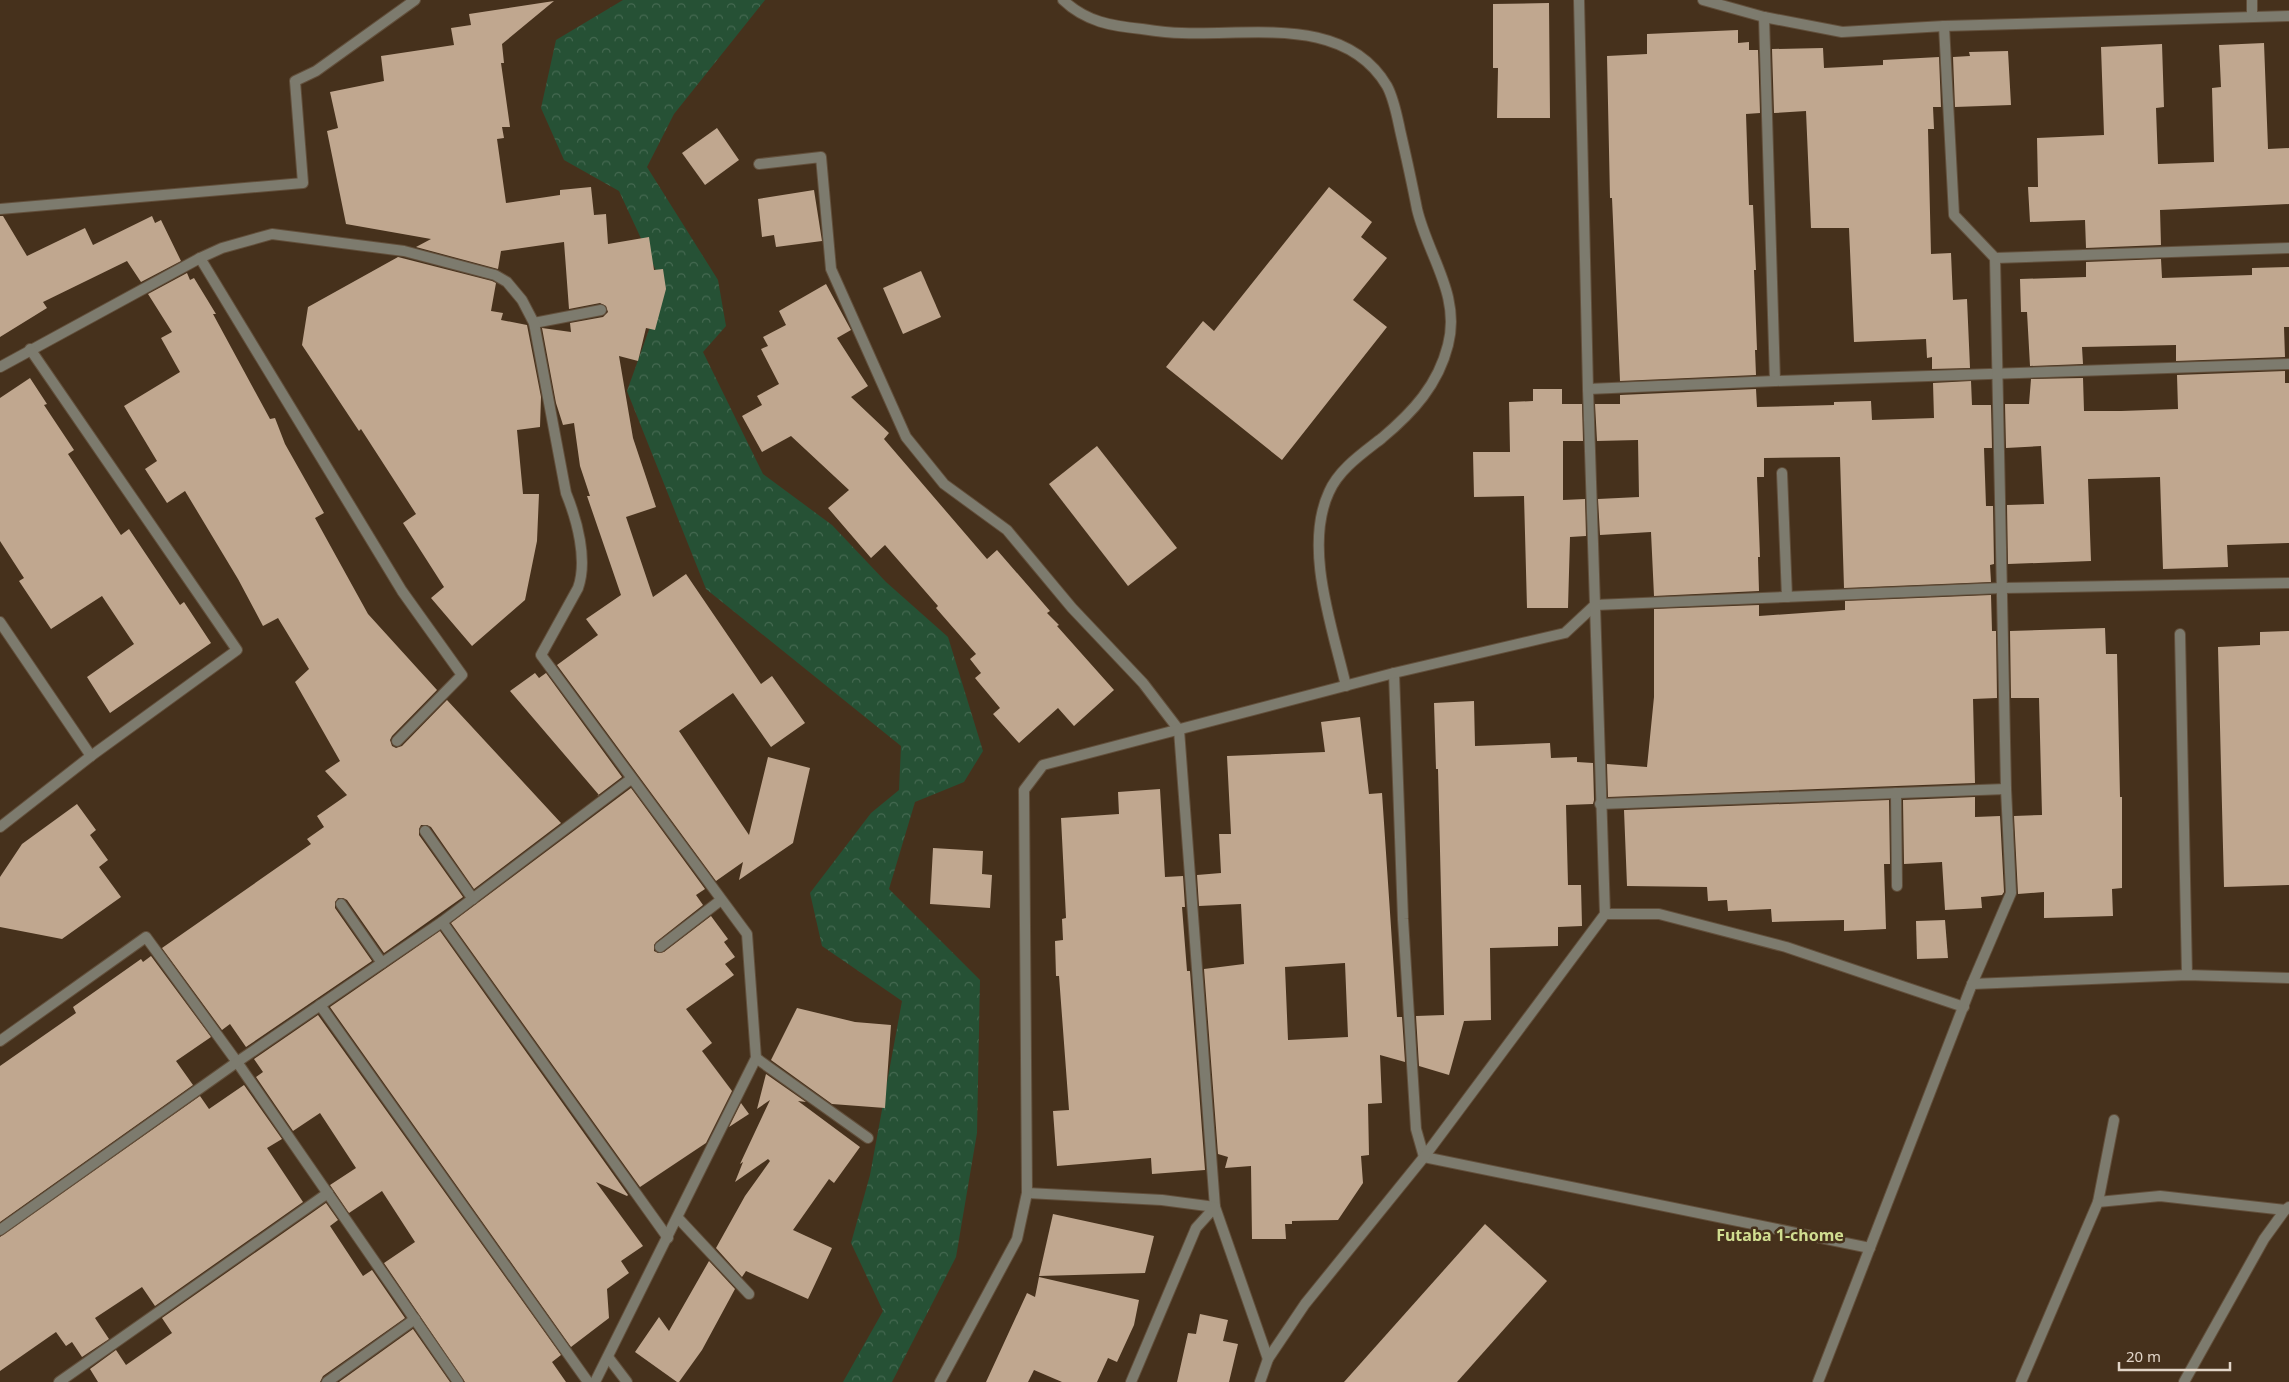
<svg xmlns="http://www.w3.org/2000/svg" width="2289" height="1382" viewBox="0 0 2289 1382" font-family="'Noto Sans',sans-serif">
<defs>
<pattern id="forest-crowns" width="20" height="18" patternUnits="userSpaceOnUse" patternTransform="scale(1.25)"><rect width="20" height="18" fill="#265135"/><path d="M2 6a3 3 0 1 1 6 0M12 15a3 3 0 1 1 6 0" fill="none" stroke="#456951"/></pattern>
</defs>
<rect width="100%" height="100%" fill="#46311c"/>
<path fill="url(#forest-crowns)" d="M 623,0 L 765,0 L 674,114 L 647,167 L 718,280 L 726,326 L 703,352 L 763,474 L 832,525 L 886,582 L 948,637 L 983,751 L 964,782 L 915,802 L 889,889 L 980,980 L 977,1133 L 956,1257 L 892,1382 L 843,1382 L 883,1311 L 851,1243 L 870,1175 L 902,1001 L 822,946 L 810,893 L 871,813 L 899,790 L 901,746 L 706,589 L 627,391 L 664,288 L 619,191 L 564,160 L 541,108 L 556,40 Z"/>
<g fill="#c0a78f" fill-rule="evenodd">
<path d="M 554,1 L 502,44 L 504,63 L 501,63 L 510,127 L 502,127 L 504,138 L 497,139 L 506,203 L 560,195 L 560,190 L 591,187 L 594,215 L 606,214 L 608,244 L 649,237 L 654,270 L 663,269 L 666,289 L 655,330 L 646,328 L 638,361 L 619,356 L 633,438 L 656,507 L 626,517 L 653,597 L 686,574 L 761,684 L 772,676 L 805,723 L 771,747 L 733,693 L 679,731 L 749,835 L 768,757 L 810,768 L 793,843 L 739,880 L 743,862 L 716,881 L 557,665 L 598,635 L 586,619 L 621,595 L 587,496 L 590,496 L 580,466 L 574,423 L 563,425 L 556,403 L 542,328 L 571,332 L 570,323 L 603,317 L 608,312 L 606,306 L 600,303 L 569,309 L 564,242 L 501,251 L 498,269 L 416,247 L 431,239 L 346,224 L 327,131 L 338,128 L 330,92 L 384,81 L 381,56 L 454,45 L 451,28 L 471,25 L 469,14 Z"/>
<path d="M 1549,3 L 1550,118 L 1497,118 L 1498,68 L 1493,68 L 1493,4 Z"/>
<path d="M 1738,30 L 1738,43 L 1749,42 L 1749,50 L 1758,50 L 1760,113 L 1746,114 L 1749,205 L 1753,205 L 1756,270 L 1754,270 L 1757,350 L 1755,350 L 1756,375 L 1620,381 L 1612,198 L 1610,198 L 1607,56 L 1647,54 L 1647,34 Z"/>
<path d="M 2264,43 L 2268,149 L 2289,148 L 2289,204 L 2160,210 L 2161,245 L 2086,248 L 2085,220 L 2030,222 L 2028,187 L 2038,187 L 2037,138 L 2104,135 L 2101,47 L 2162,44 L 2164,107 L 2156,108 L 2158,164 L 2214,162 L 2212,88 L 2221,87 L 2219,45 Z"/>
<path d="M 1823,48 L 1824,68 L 1883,65 L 1883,60 L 1939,57 L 1941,107 L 1933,107 L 1934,129 L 1928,129 L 1931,254 L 1951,253 L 1953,300 L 1967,299 L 1970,368 L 1932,369 L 1932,357 L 1927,358 L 1926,339 L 1854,342 L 1849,228 L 1811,228 L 1806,111 L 1774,113 L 1772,49 Z"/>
<path d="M 2008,51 L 2011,105 L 1955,107 L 1953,57 L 1970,56 L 1969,52 Z"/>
<path d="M 717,128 L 739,160 L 705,185 L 682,153 Z"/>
<path d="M 1329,187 L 1372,222 L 1361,237 L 1387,258 L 1353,300 L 1387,327 L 1282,460 L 1166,367 L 1203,321 L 1214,331 Z"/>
<path d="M 814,190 L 822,241 L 776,247 L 774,235 L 762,237 L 758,199 Z"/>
<path d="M 0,216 L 3,216 L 27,256 L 85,228 L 93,245 L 152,216 L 155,223 L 161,220 L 181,261 L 141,282 L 127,261 L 43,302 L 47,308 L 0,337 Z"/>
<path d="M 398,257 L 492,281 L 496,283 L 491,311 L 503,313 L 501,320 L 527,325 L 541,397 L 540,427 L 517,430 L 523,494 L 539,494 L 537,541 L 525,600 L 472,646 L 431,598 L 444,587 L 403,523 L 416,514 L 361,429 L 359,431 L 302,345 L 308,307 Z"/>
<path d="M 2161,259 L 2162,278 L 2252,275 L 2252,268 L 2289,267 L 2289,327 L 2284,327 L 2285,357 L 2176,361 L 2176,345 L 2082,347 L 2083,364 L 2030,366 L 2027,312 L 2021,312 L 2020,279 L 2086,277 L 2086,262 Z"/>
<path d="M 921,271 L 941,317 L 903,334 L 883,288 Z"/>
<path d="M 187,273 L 190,280 L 194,278 L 216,314 L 213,314 L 270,419 L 275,418 L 285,444 L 324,513 L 315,518 L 368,614 L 437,690 L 392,736 L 390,740 L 392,746 L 396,748 L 402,746 L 447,700 L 561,823 L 474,889 L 431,827 L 427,825 L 421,825 L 419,829 L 419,835 L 463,897 L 384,953 L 347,900 L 343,898 L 338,898 L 335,902 L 335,908 L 372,961 L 246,1047 L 230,1024 L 222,1030 L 162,948 L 311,844 L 307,839 L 324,827 L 317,816 L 347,795 L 325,771 L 340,761 L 295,682 L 309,669 L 278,618 L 263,626 L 238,579 L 185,491 L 167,503 L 145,469 L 157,461 L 124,406 L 180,372 L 161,338 L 172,332 L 148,294 Z"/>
<path d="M 826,284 L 851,330 L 837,338 L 868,386 L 851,397 L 889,433 L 884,439 L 987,559 L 997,550 L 1050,611 L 1047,613 L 1059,625 L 1057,626 L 1114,690 L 1074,726 L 1058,708 L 1019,743 L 993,714 L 1000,708 L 975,678 L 981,673 L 970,659 L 976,654 L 936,608 L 938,606 L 885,545 L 871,558 L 828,508 L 849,490 L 791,436 L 762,452 L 742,416 L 762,405 L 757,396 L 779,384 L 761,349 L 768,346 L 763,337 L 786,325 L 779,311 Z"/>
<path d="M 2285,371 L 2285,383 L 2289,383 L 2289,543 L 2227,545 L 2228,567 L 2163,569 L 2160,477 L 2088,479 L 2091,561 L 2008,564 L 2007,505 L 2044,504 L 2041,446 L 2006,448 L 2005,404 L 2029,404 L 2031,379 L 2083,378 L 2084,411 L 2121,411 L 2178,409 L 2177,375 Z"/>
<path d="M 30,378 L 47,404 L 44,405 L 74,450 L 68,454 L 121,535 L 129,529 L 180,605 L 184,602 L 211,643 L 110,713 L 87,677 L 134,644 L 102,596 L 51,629 L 19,581 L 24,578 L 0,541 L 0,398 Z"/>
<path d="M 1971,381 L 1972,405 L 1991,405 L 1992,448 L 1984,448 L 1986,506 L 1993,506 L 1994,564 L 1990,565 L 1991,582 L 1844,588 L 1840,457 L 1764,458 L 1764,477 L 1757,477 L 1760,557 L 1758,557 L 1759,591 L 1654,596 L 1651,532 L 1600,535 L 1598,499 L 1639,497 L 1638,440 L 1597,441 L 1595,404 L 1620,404 L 1620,395 L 1756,389 L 1757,407 L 1834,405 L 1834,402 L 1871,401 L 1872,420 L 1934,418 L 1933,383 Z"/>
<path d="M 1533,389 L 1562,389 L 1562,404 L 1582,404 L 1583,441 L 1563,441 L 1563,500 L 1585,499 L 1586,536 L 1570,537 L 1568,608 L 1527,608 L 1524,496 L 1474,497 L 1473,452 L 1510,452 L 1509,402 L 1533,401 Z"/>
<path d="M 1097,446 L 1177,548 L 1128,586 L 1049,484 Z"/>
<path d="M 1991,595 L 1992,631 L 1996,631 L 1997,698 L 1973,699 L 1975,783 L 1608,797 L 1607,764 L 1647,767 L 1654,697 L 1654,609 L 1759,605 L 1759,616 L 1845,610 L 1845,601 Z"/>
<path d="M 2105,628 L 2106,654 L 2117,654 L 2120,797 L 2122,797 L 2122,888 L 2112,889 L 2113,916 L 2044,918 L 2044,892 L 2018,894 L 2014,816 L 2042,815 L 2039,698 L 2011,698 L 2010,631 Z"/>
<path d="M 2289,631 L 2289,885 L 2224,887 L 2218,647 L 2260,645 L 2260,632 Z"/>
<path d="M 535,673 L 539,678 L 546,673 L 622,777 L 597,796 L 599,795 L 510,691 Z"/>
<path d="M 1474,701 L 1475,746 L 1550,743 L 1551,758 L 1577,757 L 1577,762 L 1593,763 L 1594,800 L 1593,804 L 1566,805 L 1568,885 L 1581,885 L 1582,926 L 1558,927 L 1558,946 L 1490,948 L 1491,1020 L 1464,1021 L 1449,1075 L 1419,1066 L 1416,1016 L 1444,1015 L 1438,769 L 1436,769 L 1434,703 Z"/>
<path d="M 1360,717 L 1369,794 L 1382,793 L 1397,1017 L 1402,1017 L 1405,1062 L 1380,1055 L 1382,1103 L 1368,1104 L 1369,1155 L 1361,1156 L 1363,1183 L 1338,1220 L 1292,1221 L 1292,1224 L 1285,1224 L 1286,1239 L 1252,1239 L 1251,1166 L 1225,1168 L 1228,1157 L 1218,1154 L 1204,969 L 1244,964 L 1241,904 L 1199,906 L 1197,875 L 1221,873 L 1219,834 L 1231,834 L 1227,756 L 1325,752 L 1321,722 ZM 1345,963 L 1348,1037 L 1288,1040 L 1285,967 Z"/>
<path d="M 631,788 L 705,889 L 696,895 L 703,905 L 656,942 L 654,945 L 654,951 L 658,953 L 664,952 L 711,916 L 728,939 L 724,942 L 735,957 L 725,964 L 734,975 L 686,1009 L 712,1043 L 702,1051 L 732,1091 L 706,1143 L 640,1187 L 451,923 Z"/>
<path d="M 1160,789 L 1165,877 L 1183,876 L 1185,907 L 1182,907 L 1187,971 L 1190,971 L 1205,1170 L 1152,1174 L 1151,1158 L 1057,1166 L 1053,1111 L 1069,1110 L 1059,976 L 1056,976 L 1055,941 L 1063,940 L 1062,919 L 1066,918 L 1061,818 L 1119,814 L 1118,792 Z"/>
<path d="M 1975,797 L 1975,817 L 2000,816 L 2004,892 L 2002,895 L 1981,897 L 1982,908 L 1945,910 L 1942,862 L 1904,864 L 1903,800 Z"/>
<path d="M 1889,800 L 1890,864 L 1884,864 L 1886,929 L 1844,931 L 1844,920 L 1772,922 L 1771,909 L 1728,911 L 1727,900 L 1708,901 L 1707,887 L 1627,886 L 1624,810 Z"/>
<path d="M 77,804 L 96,830 L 90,835 L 108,860 L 99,867 L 121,897 L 62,939 L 0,927 L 0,877 L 22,844 Z"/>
<path d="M 933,848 L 983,851 L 982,874 L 992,875 L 990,908 L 930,904 Z"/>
<path d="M 1945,920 L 1948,958 L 1917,959 L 1916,921 Z"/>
<path d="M 440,931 L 628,1195 L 627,1196 L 596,1182 L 643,1246 L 621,1261 L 629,1273 L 607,1289 L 609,1318 L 571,1347 L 330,1007 Z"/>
<path d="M 151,956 L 211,1037 L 176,1061 L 193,1085 L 0,1222 L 0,1066 L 76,1013 L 73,1007 L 141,959 L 143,962 Z"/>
<path d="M 797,1008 L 855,1022 L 891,1025 L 885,1108 L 832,1104 L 771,1060 Z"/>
<path d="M 318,1015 L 561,1355 L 552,1362 L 566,1382 L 465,1382 L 384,1263 L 415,1242 L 382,1191 L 349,1213 L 330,1185 L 356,1168 L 320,1113 L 293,1131 L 256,1077 L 263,1072 L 254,1059 Z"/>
<path d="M 766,1074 L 806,1102 L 798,1101 L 860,1147 L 834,1183 L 829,1179 L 793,1230 L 832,1248 L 808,1299 L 746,1271 L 742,1277 L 716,1248 L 745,1196 L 770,1161 L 768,1159 L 735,1182 L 743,1162 L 740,1164 L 770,1100 L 757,1109 Z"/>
<path d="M 244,1085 L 282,1139 L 267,1148 L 303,1202 L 155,1306 L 142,1287 L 95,1318 L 109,1339 L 82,1357 L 72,1342 L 66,1346 L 56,1332 L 0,1371 L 0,1237 L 200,1096 L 209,1109 Z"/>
<path d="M 741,1103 L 749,1114 L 729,1127 Z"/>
<path d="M 326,1203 L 338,1220 L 330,1226 L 363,1276 L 372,1270 L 405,1318 L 323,1376 L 320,1382 L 98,1382 L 90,1369 L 116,1350 L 126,1365 L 172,1333 L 162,1318 Z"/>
<path d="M 1053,1214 L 1154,1236 L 1145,1273 L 1039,1276 Z"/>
<path d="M 1485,1224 L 1547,1281 L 1457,1382 L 1344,1382 Z"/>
<path d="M 709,1261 L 735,1289 L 702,1350 L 679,1382 L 677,1382 L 635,1352 L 659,1317 L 669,1331 Z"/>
<path d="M 1039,1277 L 1139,1300 L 1134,1325 L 1117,1362 L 1108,1358 L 1097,1382 L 1062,1382 L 1034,1370 L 1028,1382 L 986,1382 L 1027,1293 L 1035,1297 Z"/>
<path d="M 1200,1314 L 1228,1320 L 1223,1341 L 1238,1344 L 1229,1382 L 1177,1382 L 1188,1333 L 1196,1334 Z"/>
<path d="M 413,1329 L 450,1382 L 339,1382 Z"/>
</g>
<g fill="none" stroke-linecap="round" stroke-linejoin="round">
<g stroke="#624f3b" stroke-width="12">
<path id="lane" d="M 1063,0 C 1086,22 1112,26 1142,29 C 1155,31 1169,33 1182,33 C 1251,36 1345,15 1387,86 C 1394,99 1397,116 1400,130 C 1406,156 1412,183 1417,209 C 1428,256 1461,295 1448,345 C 1438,385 1413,412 1382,438 C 1363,453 1339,469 1329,492 C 1303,548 1333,629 1346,686"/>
</g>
<g stroke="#624f3b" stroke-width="12">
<g id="street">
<path d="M 1703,0 L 1764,17 L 1842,32 L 1944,26 L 2289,16"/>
<path d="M 2252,0 L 2252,17"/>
<path d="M 1764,17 L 1775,381"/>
<path d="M 759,164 L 821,157 L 831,269 L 906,437 L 944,484 L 1007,530 L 1072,608 L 1143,683 L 1179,730 L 1215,1207 L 1268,1359"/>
<path d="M 0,209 L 303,183 L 295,81 L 316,71 L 415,0"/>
<path d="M 200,258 L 402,591 L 462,675 L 397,741"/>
<path d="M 1995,258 L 2289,248"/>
<path d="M 534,323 L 601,310"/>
<path d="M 0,367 L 200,258 L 222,248 L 272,234 L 404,251 L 495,275 L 507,282 L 522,300 L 534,323 L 566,493 C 577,520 588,560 578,588 L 541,655 L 747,934 L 756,1058 L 595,1382"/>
<path d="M 1588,389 L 1775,381 L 2289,364"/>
<path d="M 1782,473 L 1787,597"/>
<path d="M 0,622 L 91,756"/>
<path d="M 2180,634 L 2187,975"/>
<path d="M 1394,673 L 1403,919 L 1416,1129 L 1424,1157 L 1870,1248"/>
<path d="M 1896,793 L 1897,886"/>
<path d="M 1600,804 L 2006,789"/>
<path d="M 0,827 L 91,756 L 237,650 L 30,349"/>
<path d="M 425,831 L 473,899"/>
<path d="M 341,904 L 382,963"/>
<path d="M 1605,914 L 1659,914 L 1786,947 L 1964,1007"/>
<path d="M 442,922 L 668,1238"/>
<path d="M 660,947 L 721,900"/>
<path d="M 1972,984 L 2187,975 L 2289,978"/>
<path d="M 320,1005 L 588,1382"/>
<path d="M 0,1041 L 146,937 L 237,1062 L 458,1382"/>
<path d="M 756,1058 L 868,1138"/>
<path d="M 1027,1193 L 1162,1200 L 1215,1207"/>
<path d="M 2098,1202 L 2114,1120"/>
<path d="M 678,1218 L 749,1294"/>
<path d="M 0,1230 L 237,1062 L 442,922 L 631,779"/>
<path d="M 608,1357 L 627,1382"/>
<path d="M 59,1382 L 328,1193"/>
<path d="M 327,1382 L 415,1319"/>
<path d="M 940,1382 L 1017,1239 L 1027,1193 L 1024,790 L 1043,765 L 1394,673 L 1565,633 L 1595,605 L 2002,588 L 2289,583"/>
<path d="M 1131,1382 L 1196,1228 L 1215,1207"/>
<path d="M 1260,1382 L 1268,1359 L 1305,1304 L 1424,1157 L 1605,914 L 1588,389 L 1579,0"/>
<path d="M 1818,1382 L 1972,984 L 2011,893 L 2006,789 L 1995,258 L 1954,215 L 1944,26"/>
<path d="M 2021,1382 L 2098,1202 L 2160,1196 L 2285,1210 L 2289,1207"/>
<path d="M 2184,1382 L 2264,1239 L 2285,1210"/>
</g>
</g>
<use href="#lane" stroke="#7d7b6e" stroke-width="10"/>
<use href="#street" stroke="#7d7b6e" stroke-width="10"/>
</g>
<g text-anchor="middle" stroke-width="5" stroke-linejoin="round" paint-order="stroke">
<g font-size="16" font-weight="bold" fill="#d0dd90" stroke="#46311c">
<text x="1780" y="1241">Futaba 1-chome</text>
</g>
</g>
<path d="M2119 1362v8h111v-8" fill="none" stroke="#e2d5c8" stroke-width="2.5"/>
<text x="2126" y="1362" font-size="15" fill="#e2d5c8" stroke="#46311c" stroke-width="4" paint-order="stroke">20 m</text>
</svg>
